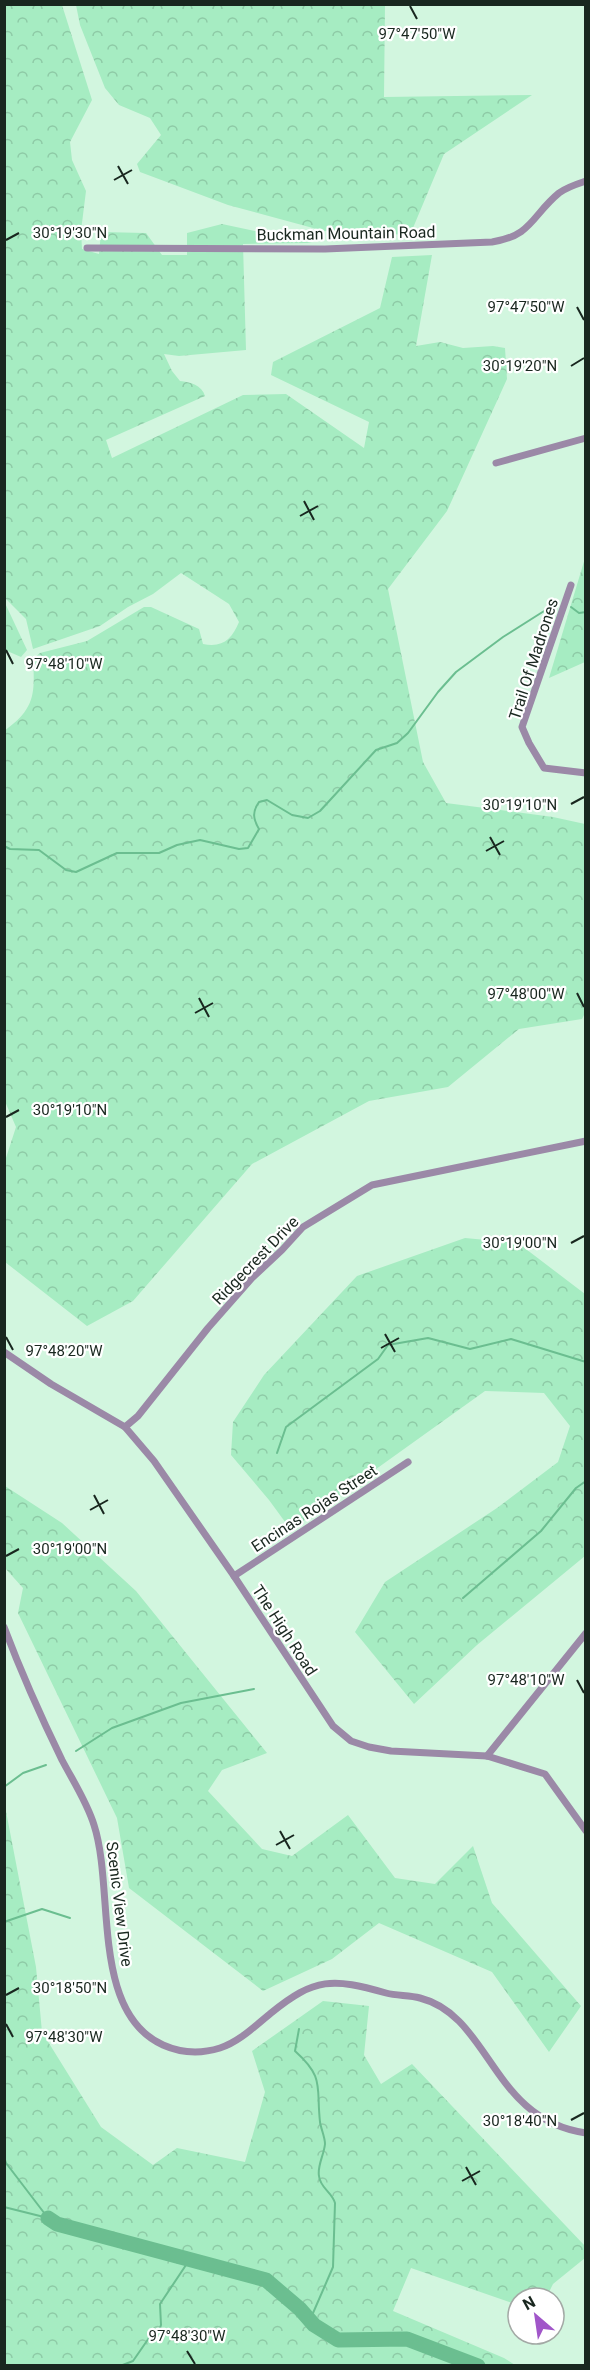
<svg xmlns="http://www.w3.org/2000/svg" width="590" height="2370" viewBox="0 0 590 2370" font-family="Roboto,sans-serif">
<defs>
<pattern id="forest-crowns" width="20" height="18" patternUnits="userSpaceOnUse" patternTransform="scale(1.5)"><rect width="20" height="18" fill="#a6ecc2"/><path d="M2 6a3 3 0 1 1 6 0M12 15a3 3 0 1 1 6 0" fill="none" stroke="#8ecaa6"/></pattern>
</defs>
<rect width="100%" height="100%" fill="#d2f6df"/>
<g fill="url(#forest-crowns)">
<path d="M 5,5 L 62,5 L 92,100 L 70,142 L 72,160 L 86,191 L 81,231 L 82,249 L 99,254 L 101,232 L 146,233 L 162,255 L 187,255 L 187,233 L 222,224 L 312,243 L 243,244 L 246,350 L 179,356 L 164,354 L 172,371 L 180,381 C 190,382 202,385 205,396 L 106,440 L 112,458 L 243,395 L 286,394 L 364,448 L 369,422 L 271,375 L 273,362 L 380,308 L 392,257 L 432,255 L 416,346 L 440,342 L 463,348 L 493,346 L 505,348 L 507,379 L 447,511 L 388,589 L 423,762 L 446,803 L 553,817 L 585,824 L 585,1013 L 582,1019 L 519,1029 L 448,1087 L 369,1101 L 252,1164 L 133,1301 L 87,1326 L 5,1262 L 5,1161 L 16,1127 L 4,1099 L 4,731 C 35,709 35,694 33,659 L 40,653 L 87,641 L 144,607 L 151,607 L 199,629 L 203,644 C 223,648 232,639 239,622 L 229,604 L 181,573 L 153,594 L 128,607 L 100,626 L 33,649 L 26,619 L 5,598 Z"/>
<path d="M 76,5 L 385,5 L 384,97 L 532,95 L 444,154 L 410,235 L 324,231 L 228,205 L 140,172 L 137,164 L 161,135 L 150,118 L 119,105 L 105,88 L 80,25 Z"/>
<path d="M 585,557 L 585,662 L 549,678 L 585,558 Z"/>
<path d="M 5,603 L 27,650 L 21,657 L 5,650 Z"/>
<path d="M 465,1238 L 518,1243 L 585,1294 L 585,1556 L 477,1645 L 414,1704 L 355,1632 L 385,1582 L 497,1508 L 558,1462 L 570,1426 L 544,1393 L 485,1391 L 291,1530 L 269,1500 L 231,1455 L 233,1422 L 264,1375 L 357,1276 Z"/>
<path d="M 5,1486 L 62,1523 L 136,1591 L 267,1753 L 222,1770 L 208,1791 L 262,1849 L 292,1856 L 348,1815 L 395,1878 L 435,1884 L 473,1846 L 492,1903 L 581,2006 L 549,2052 L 492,1972 L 379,1923 L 332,1959 L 263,1991 L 129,1888 L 117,1818 L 18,1613 L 23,1588 L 5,1568 Z"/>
<path d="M 5,1806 L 36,1967 L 42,2032 L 101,2127 L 153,2165 L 177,2148 L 245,2162 L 265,2092 L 252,2051 L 323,2001 L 369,2006 L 364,2055 L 381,2084 L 412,2064 L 585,2246 L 585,2258 L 553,2284 L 546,2298 L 518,2298 L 518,2305 L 411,2268 L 393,2311 L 504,2358 L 515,2365 L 7,2365 L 4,2359 Z"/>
</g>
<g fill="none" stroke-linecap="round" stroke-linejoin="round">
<g stroke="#6bbe90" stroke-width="2">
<path d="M 571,607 L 579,613 L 586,612"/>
<path d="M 4,846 L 10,849 L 39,850 L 66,870 L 76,872 L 117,853 L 159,853 L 177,845 L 200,840 L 239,849 L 248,848 L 259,829 C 253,819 252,812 259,802 L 267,800 L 292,815 L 308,818 L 320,811 L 376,750 L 397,743 L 408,733 L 438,692 L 456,672 L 503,637 L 552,606 L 557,606"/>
<path d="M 277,1453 L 286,1427 L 378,1359 L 388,1345 L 428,1338 L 470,1349 L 511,1339 L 586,1362"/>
<path d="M 463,1598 L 541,1531 L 576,1488 L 586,1481"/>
<path d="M 76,1751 L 112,1728 L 181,1703 L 254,1689"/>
<path d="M 4,1787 L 23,1773 L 46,1765"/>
<path d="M 4,1922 L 42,1909 L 70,1918"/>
<path d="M 299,2029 L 295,2051 C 325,2078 316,2086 320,2122 C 321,2129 325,2137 325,2144 C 324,2155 317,2166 319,2176 C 320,2188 332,2192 335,2203 L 333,2267 L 310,2320"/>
<path d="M 4,2157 L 6,2163 L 48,2218"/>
<path d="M 4,2207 L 48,2218"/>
<path d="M 120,2366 L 133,2361 L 151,2335 L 159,2331 L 161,2325 L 160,2304 L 190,2259"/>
</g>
<path stroke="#6bbe90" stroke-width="15" d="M 48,2218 L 57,2224 L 266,2280 L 300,2309 L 314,2325 L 338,2340 L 407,2339 L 478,2366"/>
<g stroke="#9b89a7" stroke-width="7">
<path d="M 87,248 L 325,249 L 492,242 C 532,236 532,215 559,193 C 567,187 577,184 586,181"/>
<path d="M 496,463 L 586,438"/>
<path d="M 571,585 L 522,727 L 529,743 L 544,768 L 586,773"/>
<path d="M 4,1352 L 51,1384 L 125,1427 L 154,1461 L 234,1576 L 333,1726 L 351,1741 L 369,1747 L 391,1751 L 487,1756 L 545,1774 L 586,1831"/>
<path d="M 125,1427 L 138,1416 L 208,1328 L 252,1278 L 282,1250 L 303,1227 L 372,1185 L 586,1141"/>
<path d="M 234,1576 L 408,1462"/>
<path d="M 4,1627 C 21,1672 41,1717 62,1760 C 73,1781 87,1802 94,1825 C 115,1889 90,2012 163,2045 C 181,2053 201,2054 220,2048 C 239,2042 255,2026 271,2013 C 315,1977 333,1978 386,1993 C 397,1996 409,1995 420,1998 C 491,2016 491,2120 586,2133"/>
<path d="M 487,1756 L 586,1633"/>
</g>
</g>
<path fill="none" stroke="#19271f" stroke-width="2" d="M 410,6 L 417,19M 118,166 L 128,184M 114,180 L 132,170M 6,240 L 19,233M 577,307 L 584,320M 571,366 L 584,358M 304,501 L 314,520M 300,516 L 318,506M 6,650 L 13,664M 571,804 L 584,797M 490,837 L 500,855M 486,851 L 504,841M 577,993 L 584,1007M 199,998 L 209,1017M 195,1013 L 213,1003M 6,1117 L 19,1110M 571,1243 L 584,1236M 385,1334 L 395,1352M 6,1337 L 13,1350M 381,1348 L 399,1338M 94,1495 L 104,1514M 90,1510 L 108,1500M 6,1556 L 19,1549M 577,1680 L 584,1693M 280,1831 L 290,1849M 276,1845 L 294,1835M 6,1995 L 19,1988M 6,2024 L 13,2037M 571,2120 L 584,2113M 466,2167 L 476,2185M 462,2181 L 480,2171M 187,2351 L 195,2364"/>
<g text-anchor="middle" stroke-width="4.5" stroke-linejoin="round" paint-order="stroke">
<g font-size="16" fill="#19271f" stroke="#fff">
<text transform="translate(346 233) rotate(-1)" y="6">Buckman Mountain Road</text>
<text transform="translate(533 659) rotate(-72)" y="6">Trail Of Madrones</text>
<text transform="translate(255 1260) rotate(-46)" y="6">Ridgecrest Drive</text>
<text transform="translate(314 1508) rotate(-33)" y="6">Encinas Rojas Street</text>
<text transform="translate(285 1630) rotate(57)" y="6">The High Road</text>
<text transform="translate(120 1904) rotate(83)" y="6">Scenic View Drive</text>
</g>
</g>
<g font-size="15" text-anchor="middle" fill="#19271f" stroke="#fff" stroke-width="4.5" stroke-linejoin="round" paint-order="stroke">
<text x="417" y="39">97°47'50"W</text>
<text x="70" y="238">30°19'30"N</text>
<text x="526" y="312">97°47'50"W</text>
<text x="520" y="371">30°19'20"N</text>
<text x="64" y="669">97°48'10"W</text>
<text x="520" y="810">30°19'10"N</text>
<text x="526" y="999">97°48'00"W</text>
<text x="70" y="1115">30°19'10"N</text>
<text x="520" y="1248">30°19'00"N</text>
<text x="64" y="1356">97°48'20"W</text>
<text x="70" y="1554">30°19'00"N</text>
<text x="526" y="1685">97°48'10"W</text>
<text x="70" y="1993">30°18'50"N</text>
<text x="64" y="2042">97°48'30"W</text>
<text x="520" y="2126">30°18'40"N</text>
<text x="187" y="2341">97°48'30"W</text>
</g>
<rect width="590" height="2370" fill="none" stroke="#19271f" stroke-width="12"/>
<g transform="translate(536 2316) rotate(331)"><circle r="28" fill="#ffffff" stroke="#a3a9a5" stroke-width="1.5"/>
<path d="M0-4.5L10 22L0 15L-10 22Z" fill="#a156c9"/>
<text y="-9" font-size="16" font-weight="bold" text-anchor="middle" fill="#19271f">N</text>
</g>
</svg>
